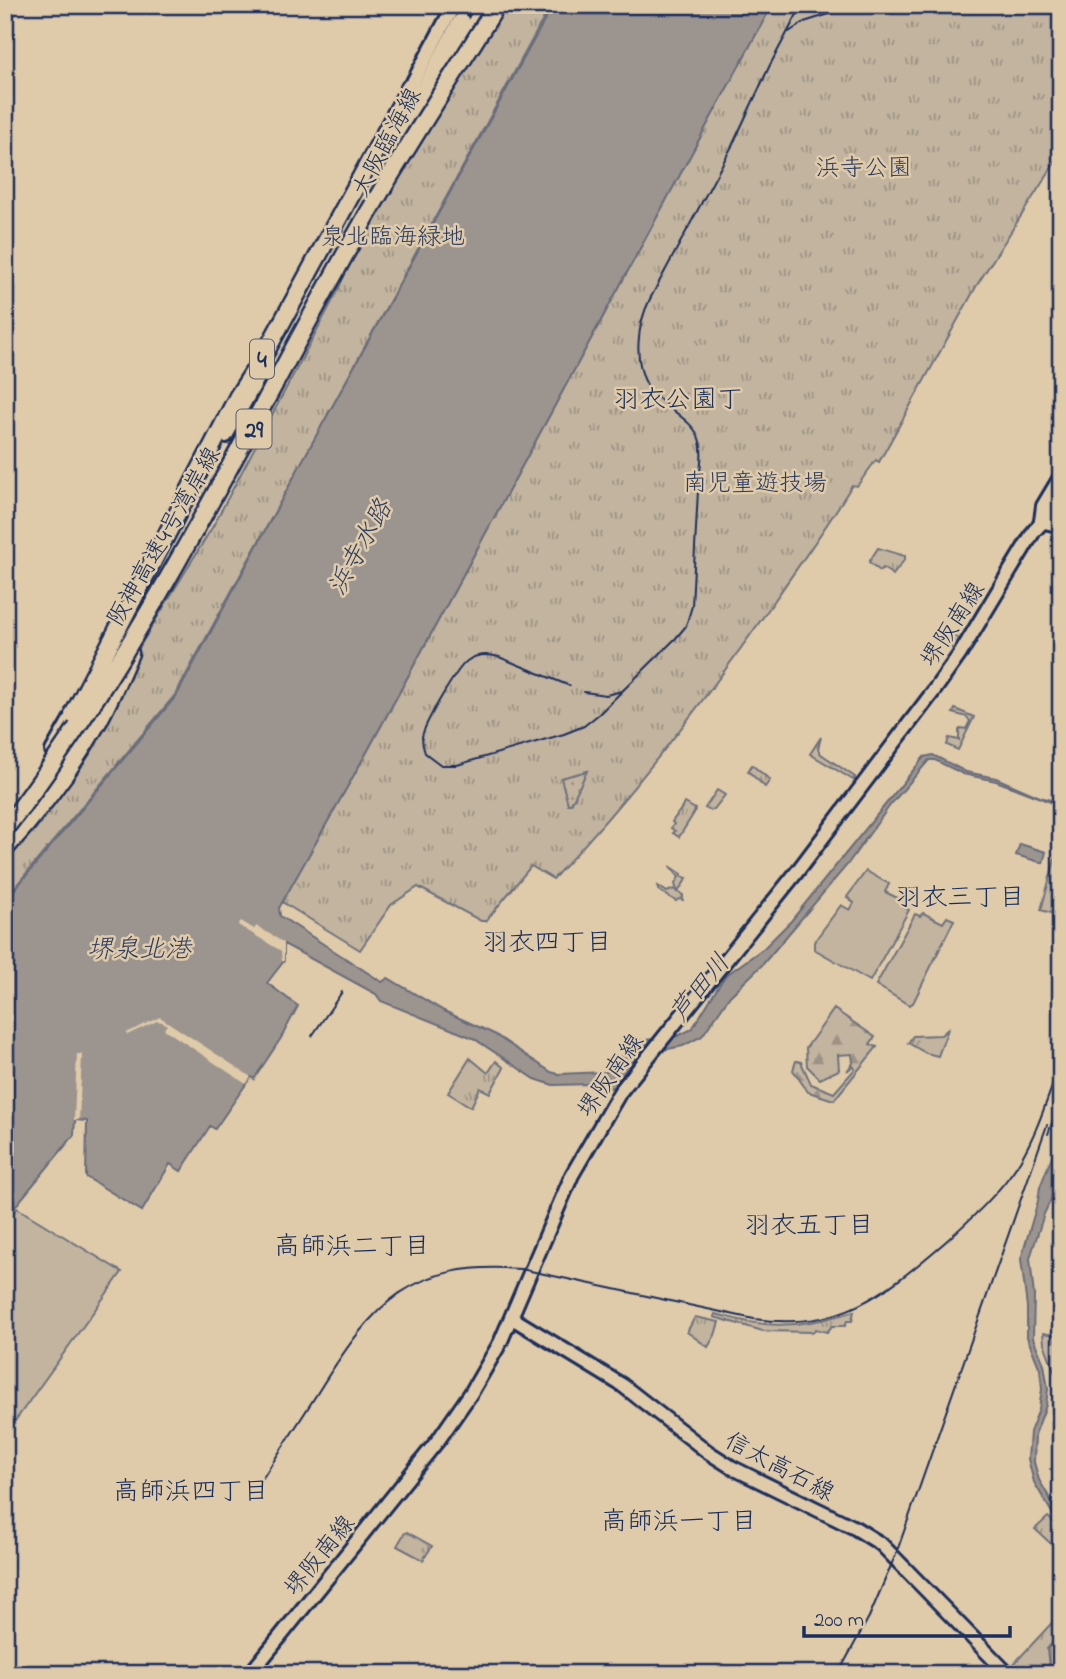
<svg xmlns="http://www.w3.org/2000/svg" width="1066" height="1679" viewBox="0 0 1066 1679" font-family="'Indie Flower','Klee One',sans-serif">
<defs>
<pattern id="forest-firs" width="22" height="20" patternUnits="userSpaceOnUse" patternTransform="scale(1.75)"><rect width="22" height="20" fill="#c2b49e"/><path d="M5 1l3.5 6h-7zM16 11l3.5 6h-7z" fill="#9d9384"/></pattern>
<pattern id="park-tufts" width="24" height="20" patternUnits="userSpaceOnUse" patternTransform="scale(1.75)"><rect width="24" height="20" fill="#c2b49e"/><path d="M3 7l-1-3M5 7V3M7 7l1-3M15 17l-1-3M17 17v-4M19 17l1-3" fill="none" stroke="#9d9384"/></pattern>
<pattern id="garden-dots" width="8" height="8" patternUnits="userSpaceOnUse" patternTransform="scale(1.75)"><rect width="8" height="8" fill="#c2b49e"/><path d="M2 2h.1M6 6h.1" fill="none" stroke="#9d9384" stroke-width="1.8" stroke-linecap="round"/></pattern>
</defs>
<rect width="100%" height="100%" fill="#dfcba9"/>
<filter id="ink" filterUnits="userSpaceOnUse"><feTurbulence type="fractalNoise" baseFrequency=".0143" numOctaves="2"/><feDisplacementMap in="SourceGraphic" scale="14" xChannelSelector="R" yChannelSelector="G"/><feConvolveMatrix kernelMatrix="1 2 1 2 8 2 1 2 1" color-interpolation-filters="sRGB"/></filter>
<g filter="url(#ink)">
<g fill="#c2b49e" stroke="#6e727e" stroke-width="2">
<path d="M 1057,852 L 1061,854 L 1061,916 L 1041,910 Z"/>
<path d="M 866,871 L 889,884 L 885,892 L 906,902 L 903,907 L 909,910 L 870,981 L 814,949 L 814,942 L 841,905 L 850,910 L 854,903 L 847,897 Z"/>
<path d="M 923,913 L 943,923 L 947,917 L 954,920 L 913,1003 L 909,1005 L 876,985 L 915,914 L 920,916 Z"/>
<path d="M 17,1208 L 122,1272 L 5,1435 L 5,1221 Z"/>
</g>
<g fill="url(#forest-firs)" stroke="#6e727e" stroke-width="2">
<path d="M 955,709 L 974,717 L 958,750 L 947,745 L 949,738 L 959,740 L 959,730 L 962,728 L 966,729 L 970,721 L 967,717 L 953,713 Z"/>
<path d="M 821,737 L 818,749 L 821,754 L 855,777 L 855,781 L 810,754 Z"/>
<path d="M 670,866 L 682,874 L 681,876 L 687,878 L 678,892 L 683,895 L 683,900 L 679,899 L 676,901 L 658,890 L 658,886 L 667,892 L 674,889 L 678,893 L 675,884 L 679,877 Z"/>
<path d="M 834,1009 L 875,1037 L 870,1044 L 877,1047 L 834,1100 L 808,1092 L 793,1070 L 796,1061 L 801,1062 L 811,1084 L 834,1093 L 855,1069 L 853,1066 L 847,1071 L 853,1063 L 852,1054 L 838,1055 L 839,1070 L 820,1079 L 807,1066 L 806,1048 Z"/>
</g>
<g fill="url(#park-tufts)" stroke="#6e727e" stroke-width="2">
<path d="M 504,5 L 551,5 L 175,695 L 5,899 L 5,857 L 17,844 L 35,830 L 95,745 L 140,646 L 213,526 L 335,296 L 368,223 Z"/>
<path d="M 772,5 L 1061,5 L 1061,153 L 977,285 L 879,462 L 876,460 L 857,486 L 852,485 C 829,524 801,562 775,600 C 707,698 635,792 553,879 L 531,866 L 486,921 L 481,921 L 418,887 L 391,905 L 360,950 L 282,902 L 368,750 Z"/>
<path d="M 878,548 L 905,556 L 905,559 L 893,575 L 883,568 L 880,571 L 869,562 Z"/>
<path d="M 940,627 L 959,639 L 953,649 L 934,637 Z"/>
<path d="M 752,765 L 770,780 L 765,787 L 748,771 Z"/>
<path d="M 717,790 L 725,795 L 714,809 L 709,810 L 705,808 Z"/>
<path d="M 685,803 L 695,809 L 694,813 L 679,837 L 673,833 L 675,831 L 671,828 L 674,824 L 672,822 Z"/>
<path d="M 948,1029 L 938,1056 L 926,1053 L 908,1043 L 913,1036 L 941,1035 Z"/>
<path d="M 470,1058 L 488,1073 L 496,1061 L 504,1068 L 490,1093 L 480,1088 L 471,1107 L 448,1093 Z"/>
<path d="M 854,1311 L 852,1321 L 847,1321 L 845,1326 L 832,1326 L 827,1332 L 816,1329 L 812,1332 L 763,1331 L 714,1317 L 715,1314 C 732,1318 749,1323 765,1324 C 796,1327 825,1320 854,1311 Z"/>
<path d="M 695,1317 L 719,1322 L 715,1335 L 708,1347 L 687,1332 Z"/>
<path d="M 1043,1333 L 1061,1336 L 1061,1356 L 1055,1373 L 1044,1343 Z"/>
<path d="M 1048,1517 L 1061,1528 L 1061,1553 L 1035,1529 Z"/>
<path d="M 407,1532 L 432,1546 L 423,1560 L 397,1546 L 404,1534 Z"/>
<path d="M 1061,1613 L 1061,1674 L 1014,1674 L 1011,1667 Z"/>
</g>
<path fill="url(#garden-dots)" stroke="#6e727e" stroke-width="2" d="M 587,771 L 571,804 L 568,804 L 561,778 Z"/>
<g fill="#9c958f" stroke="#686c7b" stroke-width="2">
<path d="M 553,5 L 772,5 L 368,750 L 279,908 L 280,916 L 382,982 L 388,978 L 444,1011 L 494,1034 L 551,1072 L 558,1074 L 606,1072 L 611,1070 L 628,1048 L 637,1041 L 678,1036 L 692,1029 L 725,976 L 764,948 L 791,921 L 924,757 L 933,755 L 966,772 L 996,778 L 1040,797 L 1061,803 L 1061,806 L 996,781 L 963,774 L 935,760 L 929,760 L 891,804 L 847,865 L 763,964 L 730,996 L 702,1036 L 683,1046 L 637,1055 L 613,1087 L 606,1089 L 593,1084 L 553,1085 L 535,1079 L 473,1038 L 381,1001 L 376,994 L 284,944 L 284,961 L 267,983 L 298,1006 L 281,1038 L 254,1079 L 251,1077 L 215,1129 L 210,1126 L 181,1171 L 170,1164 L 142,1211 L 86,1177 L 87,1121 L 75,1120 L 74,1135 L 5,1219 L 5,901 L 177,695 L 304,458 Z"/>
<path d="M 1020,844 L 1046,852 L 1043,863 L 1016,855 Z"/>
<path d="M 1054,1151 L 1061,1154 L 1061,1178 L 1044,1214 L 1030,1258 L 1034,1296 L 1033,1338 L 1044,1364 L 1048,1389 L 1046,1405 L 1035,1435 L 1034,1462 L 1039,1480 L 1061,1517 L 1061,1528 L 1034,1482 L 1028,1459 L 1030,1432 L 1039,1409 L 1042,1389 L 1040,1369 L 1027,1337 L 1027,1307 L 1021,1259 L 1038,1201 L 1040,1187 Z"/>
<path d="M 1061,1633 L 1061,1647 L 1056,1674 L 1050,1674 L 1047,1649 Z"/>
</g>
<g fill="#dfcba9">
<path d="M 241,921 L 254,929 L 257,926 L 284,943 L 284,961 L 282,961 L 281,951 L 238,925 Z"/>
<path d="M 160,1017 L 251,1077 L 246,1084 L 164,1029 L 167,1025 L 163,1022 L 157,1021 L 127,1035 L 126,1033 Z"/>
<path d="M 77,1054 L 82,1054 L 79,1120 L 74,1120 Z"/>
</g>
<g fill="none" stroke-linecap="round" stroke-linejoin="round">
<path stroke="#686c7b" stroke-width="2" d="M 1050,1469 L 1061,1471"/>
<g stroke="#1b2f5e" stroke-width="18">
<g id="secondary">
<path d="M 1041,521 L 1043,506 L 1061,476"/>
<path d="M 1041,521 L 1061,526"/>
<path d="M 512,1318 L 622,1385 L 708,1452 L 733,1468 L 855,1528 L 881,1544 L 1008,1674"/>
<path d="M 250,1674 L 439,1439 L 471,1393 L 500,1343 L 572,1175 L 620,1092 L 796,873 L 933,692 L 960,654 L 1034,531 L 1053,511 L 1061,495"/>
</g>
</g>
<g stroke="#1b2f5e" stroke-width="18">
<g id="primary">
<path d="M 448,70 L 483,5"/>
<path d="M 406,95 L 454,5"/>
<path d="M 226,436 L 260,375"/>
<path d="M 52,751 L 76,709"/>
<path d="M 38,798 L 69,753"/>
</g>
</g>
<g stroke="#1b2f5e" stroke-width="21">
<g id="highway">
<path d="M 391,151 L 461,22"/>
<path d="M 152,563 L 238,396 L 263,357 L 410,87"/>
<path d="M 5,849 C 40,810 72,768 98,722 C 110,700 120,676 130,653"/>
</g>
</g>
<use href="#secondary" stroke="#dfcba9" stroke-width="12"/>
<use href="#primary" stroke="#dfcba9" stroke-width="12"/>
<use href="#highway" stroke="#dfcba9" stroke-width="16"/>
<g stroke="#1b2f5e" stroke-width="2">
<path d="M 789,32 L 804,22 L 858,5"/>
<path d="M 698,490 C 699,474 705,451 698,436 C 693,424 678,415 668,406 C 661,400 653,395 648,387 C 633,361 637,325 650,299 L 732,146 L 770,65 L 802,5"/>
<path d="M 570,686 L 499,657 C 488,654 476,654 467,661 C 457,668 424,724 422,737 C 422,743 423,748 425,753 L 441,765 L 457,765 L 564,734 L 584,726 L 599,714 L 676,638 L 686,626 L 692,606 L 698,490"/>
<path d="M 584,692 L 606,695 L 622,691"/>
</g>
<g stroke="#1b2f5e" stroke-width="2">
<path d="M 312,1036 L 342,992"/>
<path d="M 1048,1134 L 1061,1098"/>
<path d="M 259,1484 C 279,1452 300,1421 320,1389 C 374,1303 411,1260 521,1269 L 754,1319 C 840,1331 882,1296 944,1243 C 972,1218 1000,1193 1020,1161 C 1038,1131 1048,1096 1061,1062"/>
<path d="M 838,1674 L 869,1617 L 896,1554 L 1047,1125"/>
</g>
<g stroke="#1b2f5e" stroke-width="21" stroke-linecap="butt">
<g id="highway-bridge">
<path d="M 73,715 L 152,563"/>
<path d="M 5,829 C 149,640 249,423 366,217 C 407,145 453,76 497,5"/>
</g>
</g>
<use href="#highway-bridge" stroke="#dfcba9" stroke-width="16"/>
</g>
</g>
<g text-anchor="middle" stroke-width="5" stroke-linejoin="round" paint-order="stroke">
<g fill="#dfcba9" stroke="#565e74" stroke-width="2">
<rect x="250" y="339.5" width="24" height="39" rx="5"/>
<rect x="236.5" y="409.5" width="35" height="39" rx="5"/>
</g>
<g font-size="23" font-weight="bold" fill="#1b2f5e">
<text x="262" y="367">4</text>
<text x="254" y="437">29</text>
</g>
<g font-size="24" fill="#1b2f5e" stroke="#dfcba9">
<text transform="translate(386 142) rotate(-62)" y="8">大阪臨海線</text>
<text transform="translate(163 536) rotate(-60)" y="8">阪神高速4号湾岸線</text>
<text transform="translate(952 624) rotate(-57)" y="8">堺阪南線</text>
<text transform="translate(610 1075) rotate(-55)" y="8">堺阪南線</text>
<text transform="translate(780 1466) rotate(28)" y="8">信太高石線</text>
<text transform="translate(319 1555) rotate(-51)" y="8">堺阪南線</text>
</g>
<g font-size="24" fill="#2c3c64" stroke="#dfcba9">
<text x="864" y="175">浜寺公園</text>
<text x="393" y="244">泉北臨海緑地</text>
<text x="755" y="490">南児童遊技場</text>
</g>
<g font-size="26" fill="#1b2f5e" stroke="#dfcba9">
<text x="678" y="407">羽衣公園丁</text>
<text x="960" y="905">羽衣三丁目</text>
<text x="547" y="950">羽衣四丁目</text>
<text x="809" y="1233">羽衣五丁目</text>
<text x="352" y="1254">高師浜二丁目</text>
<text x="191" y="1499">高師浜四丁目</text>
<text x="679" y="1529">高師浜一丁目</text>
</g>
<g font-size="26" font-style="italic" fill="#2e3e65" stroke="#dfcba9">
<text transform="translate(359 547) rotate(-61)" y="9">浜寺水路</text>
<text x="139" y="957">堺泉北港</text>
<text transform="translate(699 987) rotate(-51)" y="9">芦田川</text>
</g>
</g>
<rect width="1066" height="1679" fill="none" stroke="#dfcba9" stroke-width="28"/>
<rect x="14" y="14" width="1038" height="1651" fill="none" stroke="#1b2f5e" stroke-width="2.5" filter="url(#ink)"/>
<path d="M804 1626v10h206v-10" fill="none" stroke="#1b2f5e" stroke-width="3.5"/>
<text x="814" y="1626" font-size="21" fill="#1b2f5e" stroke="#dfcba9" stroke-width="5" paint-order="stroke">200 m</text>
</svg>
